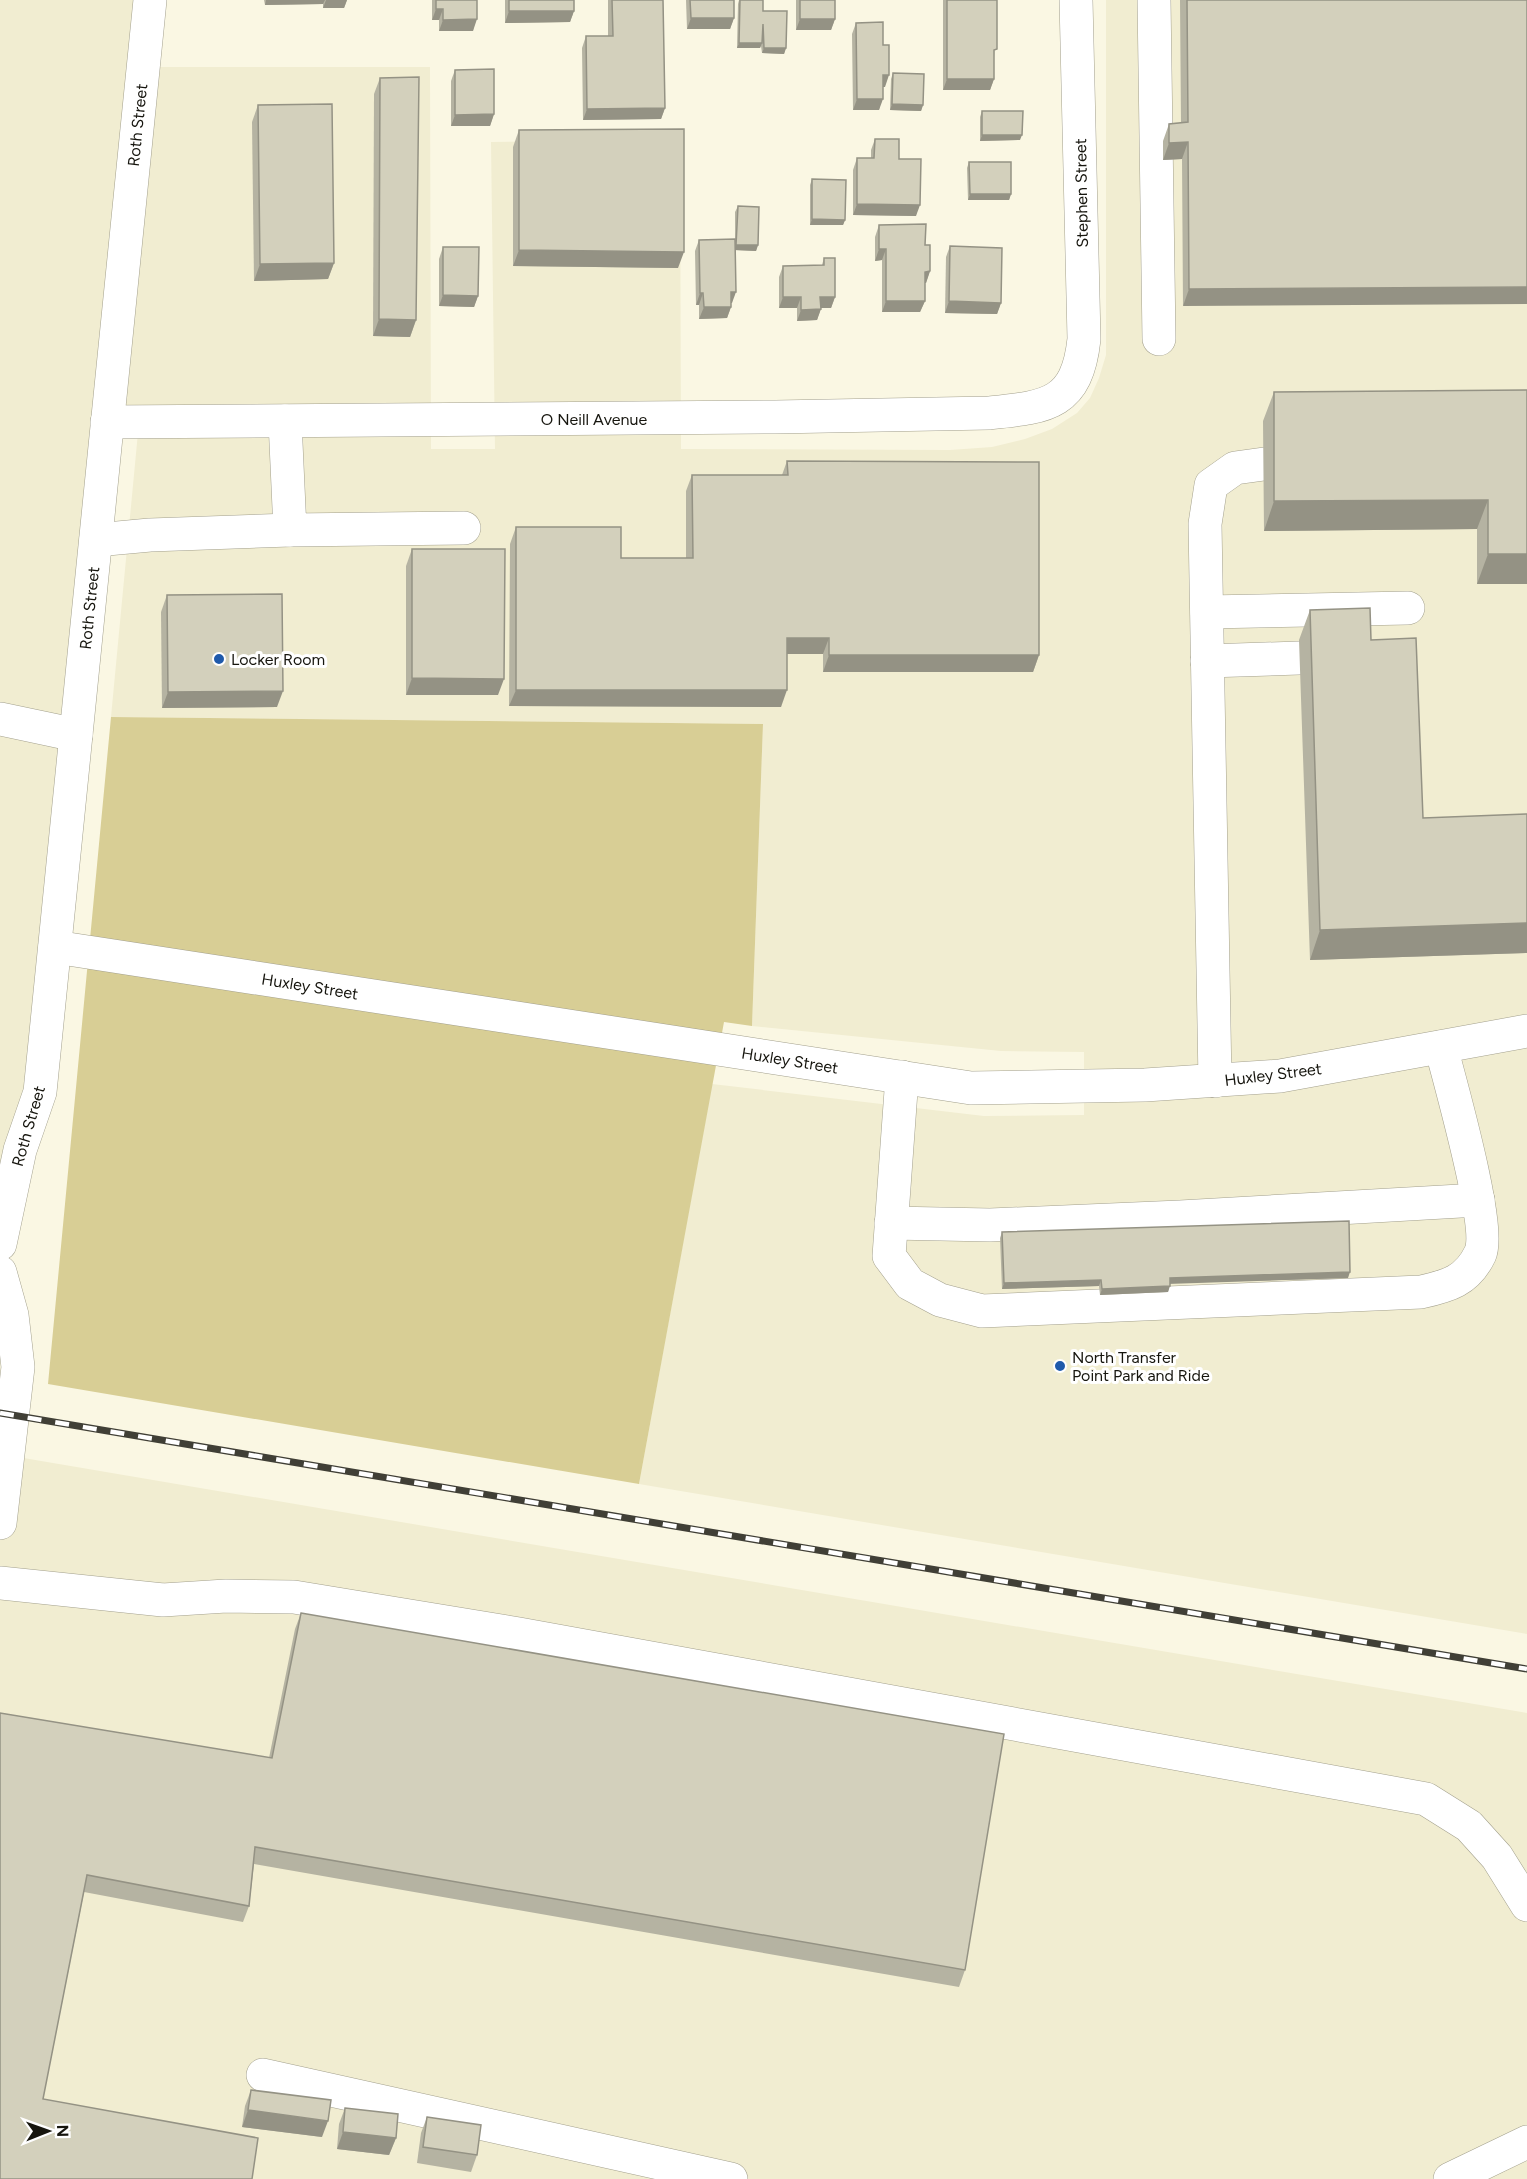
<svg xmlns="http://www.w3.org/2000/svg" width="1527" height="2179" viewBox="0 0 1527 2179" font-family="Figtree,sans-serif">
<rect width="100%" height="100%" fill="#faf7e3"/>
<g fill="#f1edd1">
<path d="M 0,0 L 150,0 L 143,67 L 430,67 L 431,449 L 495,449 L 491,142 L 680,140 L 681,449 L 950,450 L 992,447 L 1025,439 L 1052,429 L 1077,413 L 1090,398 L 1099,378 L 1106,355 L 1106,0 L 1527,0 L 1527,1634 L 639,1484 L 712,1084 L 984,1116 L 1084,1115 L 1084,1052 L 1001,1051 L 752,1026 L 763,724 L 111,717 L 139,422 L 108,422 L 55,947 L 0,1244 Z"/>
<path d="M 0,1454 L 1527,1713 L 1527,2179 L 0,2179 Z"/>
</g>
<path fill="#d8ce95" d="M 111,717 L 763,724 L 752,1026 L 724,1022 L 639,1484 L 48,1384 Z"/>
<g fill="none" stroke-linecap="round" stroke-linejoin="round">
<g stroke="#a3a08d" stroke-width="34">
<g id="minor">
<path d="M 1154,0 L 1159,339"/>
<path d="M 285,421 L 290,530 L 464,528"/>
<path d="M 107,422 L 775,417 L 989,413 C 1047,407 1077,405 1084,339 L 1076,0"/>
<path d="M 96,540 L 150,535 L 290,530"/>
<path d="M 1207,612 L 1408,608"/>
<path d="M 1207,661 L 1299,658"/>
<path d="M 0,719 L 76,735"/>
<path d="M 55,947 L 971,1088 L 1145,1085 L 1280,1076 L 1527,1031"/>
<path d="M 902,1077 L 889,1256 L 910,1284 L 940,1300 L 982,1311 L 1421,1292 C 1448,1286 1467,1281 1480,1254 C 1492,1228 1450,1082 1441,1047"/>
<path d="M 1215,1081 L 1205,524 L 1211,485 L 1235,468 L 1264,464"/>
<path d="M 891,1223 L 990,1225 L 1180,1217 L 1478,1200"/>
<path d="M 0,1244 L 20,1150 L 40,1092 L 150,0"/>
<path d="M 0,1272 L 12,1315 L 18,1367 L 0,1523"/>
<path d="M 0,1583 L 163,1600 L 226,1596 L 294,1597 L 519,1634 L 1426,1799 L 1469,1826 L 1497,1857 L 1527,1905"/>
<path d="M 263,2075 L 731,2179"/>
<path d="M 1450,2179 L 1527,2142"/>
</g>
</g>
<use href="#minor" stroke="#fff" stroke-width="33"/>
<g stroke="#403f36" stroke-width="7">
<path id="rail" d="M 0,1413 L 1527,1669"/>
</g>
<use href="#rail" stroke="#fff" stroke-width="4.5" stroke-dasharray="14" stroke-linecap="butt"/>
</g>
<g fill="#b5b3a2">
<path d="M 264,0 L 347,0 L 344,8 L 323,8 L 323,4 L 265,5 Z"/>
<path d="M 432,0 L 477,0 L 473,31 L 439,31 L 439,20 L 432,20 Z"/>
<path d="M 505,0 L 574,0 L 574,11 L 570,22 L 505,23 Z"/>
<path d="M 608,0 L 663,0 L 665,108 L 661,119 L 583,120 L 582,48 L 586,36 L 608,36 Z"/>
<path d="M 686,0 L 734,0 L 734,18 L 730,29 L 687,29 Z"/>
<path d="M 739,0 L 763,0 L 763,11 L 786,48 L 784,54 L 762,53 L 761,46 L 760,48 L 737,48 L 738,4 Z"/>
<path d="M 796,0 L 835,0 L 835,19 L 831,30 L 796,30 Z"/>
<path d="M 943,0 L 997,0 L 994,58 L 994,79 L 990,90 L 943,90 Z"/>
<path d="M 1180,0 L 1527,0 L 1183,306 L 1182,159 L 1163,160 L 1163,141 L 1169,124 L 1181,123 Z"/>
<path d="M 856,23 L 883,45 L 885,87 L 883,87 L 879,110 L 853,110 L 852,34 Z"/>
<path d="M 455,70 L 494,114 L 490,126 L 451,126 L 451,81 Z"/>
<path d="M 893,73 L 923,105 L 921,111 L 890,110 L 891,79 Z"/>
<path d="M 380,78 L 416,320 L 410,337 L 373,336 L 374,94 Z"/>
<path d="M 258,105 L 334,263 L 328,279 L 254,281 L 252,122 Z"/>
<path d="M 982,111 L 1020,140 L 980,141 L 980,117 Z"/>
<path d="M 519,130 L 678,268 L 513,266 L 513,147 Z"/>
<path d="M 875,139 L 899,159 L 916,216 L 853,215 L 853,170 L 857,158 L 871,158 L 871,150 Z"/>
<path d="M 969,162 L 1011,194 L 1009,200 L 968,200 L 967,168 Z"/>
<path d="M 812,179 L 845,220 L 843,225 L 810,225 L 810,185 Z"/>
<path d="M 738,206 L 758,245 L 756,251 L 735,250 L 732,303 L 731,303 L 731,307 L 727,318 L 699,319 L 699,305 L 696,305 L 695,251 L 699,240 L 735,239 L 735,212 Z"/>
<path d="M 879,225 L 925,245 L 930,271 L 926,283 L 925,283 L 925,301 L 920,312 L 882,312 L 882,260 L 875,261 L 875,237 Z"/>
<path d="M 950,246 L 1001,303 L 997,314 L 945,313 L 946,257 Z"/>
<path d="M 443,247 L 478,296 L 474,307 L 439,306 L 439,259 Z"/>
<path d="M 824,258 L 835,297 L 831,308 L 821,308 L 817,320 L 797,321 L 797,308 L 779,308 L 779,277 L 783,266 L 822,265 Z"/>
<path d="M 1527,390 L 1527,584 L 1477,584 L 1477,529 L 1264,531 L 1263,421 L 1274,392 Z"/>
<path d="M 787,461 L 1039,655 L 1033,672 L 823,672 L 823,654 L 787,654 L 781,707 L 509,706 L 510,544 L 516,527 L 621,558 L 686,558 L 686,491 L 692,475 L 782,475 Z"/>
<path d="M 412,549 L 498,695 L 406,695 L 406,566 Z"/>
<path d="M 167,595 L 277,707 L 162,708 L 161,612 Z"/>
<path d="M 1310,610 L 1371,640 L 1423,818 L 1527,814 L 1527,953 L 1310,960 L 1299,640 Z"/>
<path d="M 1002,1232 L 1348,1278 L 1170,1283 L 1168,1292 L 1100,1295 L 1099,1286 L 1002,1289 L 1000,1238 Z"/>
<path d="M 301,1613 L 965,1970 L 959,1987 L 254,1864 L 249,1906 L 243,1922 L 84,1892 L 43,2099 L 0,2179 L 0,1713 L 269,1758 L 295,1629 Z"/>
<path d="M 251,2090 L 322,2137 L 242,2127 L 245,2106 Z"/>
<path d="M 345,2108 L 396,2138 L 389,2155 L 337,2149 L 339,2124 Z"/>
<path d="M 427,2117 L 477,2155 L 471,2172 L 417,2163 L 421,2133 Z"/>
</g>
<g fill="#949284">
<path d="M 266,0 L 325,0 L 323,4 L 265,5 Z"/>
<path d="M 326,0 L 347,0 L 344,8 L 323,8 Z"/>
<path d="M 436,9 L 443,9 L 439,20 L 432,20 Z"/>
<path d="M 509,11 L 574,11 L 570,22 L 505,23 Z"/>
<path d="M 691,18 L 734,18 L 730,29 L 687,29 Z"/>
<path d="M 477,19 L 473,31 L 439,31 L 443,20 Z"/>
<path d="M 800,19 L 835,19 L 831,30 L 796,30 Z"/>
<path d="M 739,43 L 762,43 L 760,48 L 737,48 Z"/>
<path d="M 764,48 L 786,48 L 784,54 L 762,53 Z"/>
<path d="M 883,75 L 889,75 L 885,87 L 879,87 Z"/>
<path d="M 947,79 L 994,79 L 990,90 L 943,90 Z"/>
<path d="M 857,99 L 883,99 L 879,110 L 853,110 Z"/>
<path d="M 892,104 L 923,105 L 921,111 L 890,110 Z"/>
<path d="M 665,108 L 661,119 L 583,120 L 587,109 Z"/>
<path d="M 494,114 L 490,126 L 451,126 L 455,115 Z"/>
<path d="M 982,135 L 1022,135 L 1020,140 L 980,141 Z"/>
<path d="M 1188,142 L 1182,159 L 1163,160 L 1169,143 Z"/>
<path d="M 970,194 L 1011,194 L 1009,200 L 968,200 Z"/>
<path d="M 857,204 L 920,205 L 916,216 L 853,215 Z"/>
<path d="M 812,219 L 845,220 L 843,225 L 810,225 Z"/>
<path d="M 736,245 L 758,245 L 756,251 L 734,250 Z"/>
<path d="M 879,249 L 886,249 L 882,260 L 875,261 Z"/>
<path d="M 519,250 L 684,252 L 678,268 L 513,266 Z"/>
<path d="M 334,263 L 328,279 L 254,281 L 260,264 Z"/>
<path d="M 930,271 L 926,283 L 921,283 L 925,272 Z"/>
<path d="M 1527,287 L 1527,304 L 1183,306 L 1189,289 Z"/>
<path d="M 731,292 L 736,292 L 732,303 L 727,303 Z"/>
<path d="M 700,293 L 703,293 L 699,305 L 696,305 Z"/>
<path d="M 443,295 L 478,296 L 474,307 L 439,306 Z"/>
<path d="M 783,297 L 801,297 L 797,308 L 779,308 Z"/>
<path d="M 820,297 L 835,297 L 831,308 L 816,308 Z"/>
<path d="M 886,301 L 925,301 L 920,312 L 882,312 Z"/>
<path d="M 949,301 L 1001,303 L 997,314 L 945,313 Z"/>
<path d="M 704,307 L 731,307 L 727,318 L 699,319 Z"/>
<path d="M 821,309 L 817,320 L 797,321 L 801,310 Z"/>
<path d="M 379,319 L 416,320 L 410,337 L 373,336 Z"/>
<path d="M 1488,500 L 1477,529 L 1264,531 L 1274,501 Z"/>
<path d="M 1488,554 L 1527,554 L 1527,584 L 1477,584 Z"/>
<path d="M 787,638 L 829,638 L 823,654 L 781,654 Z"/>
<path d="M 829,655 L 1039,655 L 1033,672 L 823,672 Z"/>
<path d="M 412,678 L 504,679 L 498,695 L 406,695 Z"/>
<path d="M 516,690 L 787,690 L 781,707 L 509,706 Z"/>
<path d="M 283,691 L 277,707 L 162,708 L 168,692 Z"/>
<path d="M 1527,923 L 1527,953 L 1310,960 L 1320,930 Z"/>
<path d="M 1350,1272 L 1348,1278 L 1167,1284 L 1170,1278 Z"/>
<path d="M 1101,1280 L 1099,1286 L 1002,1289 L 1004,1283 Z"/>
<path d="M 1170,1286 L 1168,1292 L 1100,1295 L 1102,1289 Z"/>
<path d="M 248,2110 L 328,2121 L 322,2137 L 242,2127 Z"/>
<path d="M 343,2132 L 396,2138 L 389,2155 L 337,2149 Z"/>
</g>
<g fill="#d3d0bc" stroke="#949284" stroke-width="1.5">
<path d="M 436,0 L 477,0 L 477,19 L 443,20 L 443,9 L 436,9 Z"/>
<rect x="509" y="0" width="65" height="11"/>
<path d="M 612,0 L 663,0 L 665,108 L 587,109 L 586,36 L 613,36 Z"/>
<path d="M 690,0 L 734,0 L 734,18 L 691,18 Z"/>
<path d="M 740,0 L 763,0 L 763,11 L 787,11 L 786,48 L 764,48 L 763,24 L 762,43 L 739,43 Z"/>
<rect x="800" y="0" width="35" height="19"/>
<path d="M 947,0 L 997,0 L 997,49 L 994,50 L 994,79 L 947,79 Z"/>
<path d="M 1187,0 L 1527,0 L 1527,287 L 1189,289 L 1188,142 L 1169,143 L 1169,124 L 1188,122 Z"/>
<path d="M 883,22 L 883,45 L 889,45 L 889,75 L 883,75 L 883,99 L 857,99 L 856,23 Z"/>
<path d="M 494,69 L 494,114 L 455,115 L 455,70 Z"/>
<path d="M 893,73 L 924,74 L 923,105 L 892,104 Z"/>
<path d="M 419,77 L 416,320 L 379,319 L 380,78 Z"/>
<path d="M 332,104 L 334,263 L 260,264 L 258,105 Z"/>
<path d="M 982,111 L 1023,111 L 1022,135 L 982,135 Z"/>
<path d="M 684,129 L 684,252 L 519,250 L 519,130 Z"/>
<path d="M 875,139 L 899,139 L 899,159 L 921,159 L 920,205 L 857,204 L 857,158 L 874,158 Z"/>
<path d="M 969,162 L 1011,162 L 1011,194 L 970,194 Z"/>
<path d="M 812,179 L 846,180 L 845,220 L 812,219 Z"/>
<path d="M 738,206 L 759,207 L 758,245 L 736,245 Z"/>
<path d="M 926,224 L 925,245 L 930,245 L 930,271 L 925,272 L 925,301 L 886,301 L 886,249 L 879,249 L 879,225 Z"/>
<path d="M 735,239 L 736,292 L 731,292 L 731,307 L 704,307 L 703,293 L 700,293 L 699,240 Z"/>
<path d="M 950,246 L 1002,248 L 1001,303 L 949,301 Z"/>
<path d="M 443,247 L 479,247 L 478,296 L 443,295 Z"/>
<path d="M 824,258 L 835,258 L 835,297 L 820,297 L 821,309 L 801,310 L 801,297 L 783,297 L 783,266 L 824,265 Z"/>
<path d="M 1527,390 L 1527,554 L 1488,554 L 1488,500 L 1274,501 L 1274,392 Z"/>
<path d="M 787,461 L 1039,462 L 1039,655 L 829,655 L 829,638 L 787,638 L 787,690 L 516,690 L 516,527 L 621,527 L 621,558 L 693,558 L 692,475 L 788,475 Z"/>
<path d="M 412,549 L 505,549 L 504,679 L 412,678 Z"/>
<path d="M 282,594 L 283,691 L 168,692 L 167,595 Z"/>
<path d="M 1370,608 L 1371,640 L 1416,638 L 1423,818 L 1527,814 L 1527,923 L 1320,930 L 1310,610 Z"/>
<path d="M 1349,1221 L 1350,1272 L 1170,1278 L 1170,1286 L 1102,1289 L 1101,1280 L 1004,1283 L 1002,1232 Z"/>
<path d="M 301,1613 L 1004,1734 L 965,1970 L 255,1847 L 249,1906 L 87,1875 L 43,2099 L 258,2138 L 252,2179 L 0,2179 L 0,1713 L 272,1758 Z"/>
<path d="M 251,2090 L 331,2100 L 328,2121 L 248,2110 Z"/>
<path d="M 345,2108 L 398,2114 L 396,2138 L 343,2132 Z"/>
<path d="M 427,2117 L 481,2125 L 477,2155 L 423,2147 Z"/>
</g>
<g fill="#1f5aab" stroke="#fff" stroke-width="2">
<circle cx="219" cy="659" r="6"/>
<circle cx="1060" cy="1366" r="6"/>
</g>
<g text-anchor="middle" stroke-width="6" stroke-linejoin="round" paint-order="stroke">
<g font-size="16" fill="#16150e" stroke="#fff">
<text transform="translate(137 125) rotate(-84)" y="6">Roth Street</text>
<text transform="translate(1081 193) rotate(-91)" y="6">Stephen Street</text>
<text x="594" y="425">O Neill Avenue</text>
<text transform="translate(89 608) rotate(-84)" y="6">Roth Street</text>
<text transform="translate(310 986) rotate(9)" y="6">Huxley Street</text>
<text transform="translate(790 1060) rotate(9)" y="6">Huxley Street</text>
<text transform="translate(1273 1074) rotate(-7)" y="6">Huxley Street</text>
<text transform="translate(28 1126) rotate(-74)" y="6">Roth Street</text>
</g>
<g font-size="16" fill="#16150e" stroke="#fff" text-anchor="start">
<text x="231" y="665">Locker Room</text>
<text x="1072" y="1363">North Transfer<tspan x="1072" dy="18">Point Park and Ride</tspan></text>
</g>
</g>
<g transform="translate(48 2131) rotate(89)" stroke="#ffffff" stroke-width="4.5" paint-order="stroke">
<path d="M0-4.5L10 22L0 15L-10 22Z" fill="#16150e"/>
<text y="-9" font-size="16" font-weight="bold" text-anchor="middle" fill="#16150e">N</text>
</g>
</svg>
